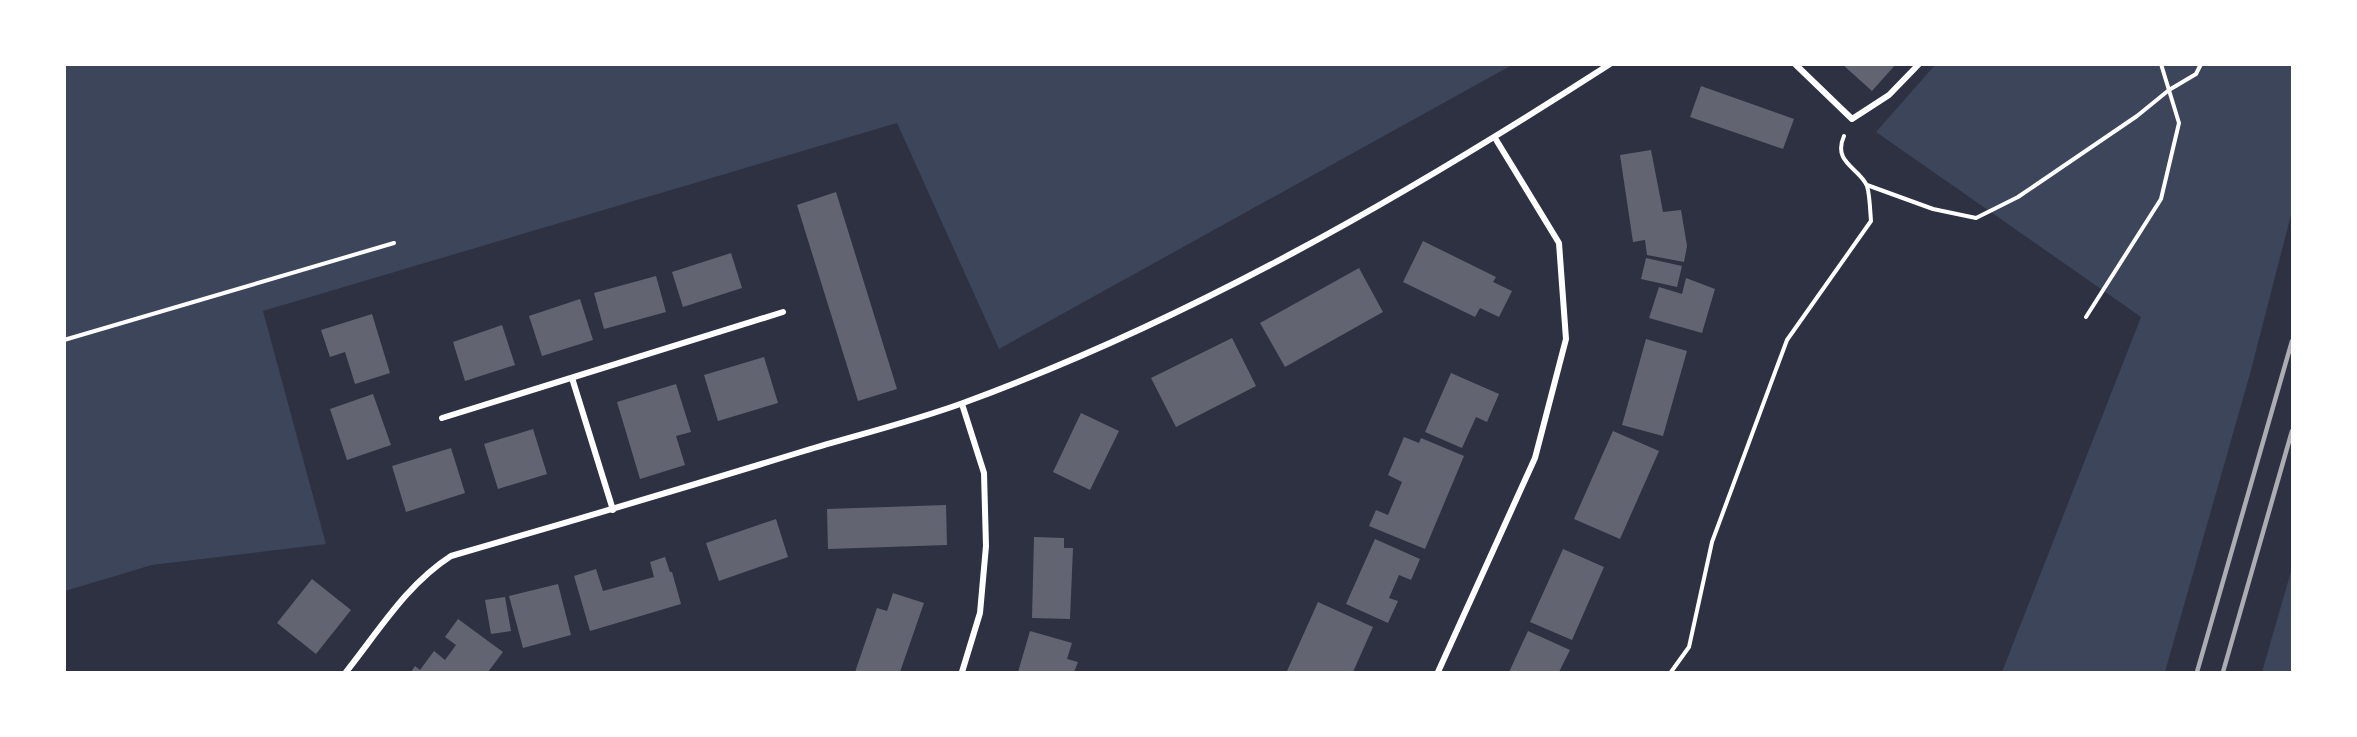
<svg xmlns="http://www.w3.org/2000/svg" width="2357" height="737" font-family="Commissioner,sans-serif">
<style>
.green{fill:#3c4559}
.building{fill:#626471}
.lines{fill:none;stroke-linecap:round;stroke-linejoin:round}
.path{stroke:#fff;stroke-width:4}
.minor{stroke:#fff;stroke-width:6}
.rail{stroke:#abadb3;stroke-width:4.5}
</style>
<rect width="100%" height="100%" fill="#2d3142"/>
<path class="green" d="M65,65H1512L999,349L897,123L263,311L326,544L152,565L65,591Z
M1935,65H2292V211L2250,374L2165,672H2002L2141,317L1876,132Z
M2292,568V672H2262Z"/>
<path class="building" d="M1842,64H1896L1872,91Z
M1701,86L1794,119L1783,149L1690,117Z
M1651,150L1663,212L1681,210L1687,246L1684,262L1647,255L1645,240L1633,242L1620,155Z
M836,192L897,389L858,401L797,205Z
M1423,241L1496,277L1493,282L1512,291L1499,317L1480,308L1475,317L1403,282Z
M731,253L742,288L683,307L672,272Z
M1646,258L1682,266L1677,287L1641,279Z
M1359,268L1383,312L1285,367L1260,323Z
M656,276L666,312L604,329L594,293Z
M1686,278L1715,289L1702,333L1649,318L1659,287L1682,294Z
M580,299L593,340L542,356L529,316Z
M372,314L390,373L355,384L345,352L330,357L321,330Z
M502,325L515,365L465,381L453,342Z
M1232,338L1256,386L1176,427L1151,378Z
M1646,339L1687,351L1663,436L1622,425Z
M764,357L778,403L718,421L704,375Z
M1451,373L1499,394L1487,422L1476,417L1462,448L1425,432Z
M676,384L691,432L676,436L685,465L640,479L617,402Z
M373,394L391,445L347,460L330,409Z
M1081,413L1119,431L1090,490L1053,472Z
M533,429L547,474L498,489L484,444Z
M1613,431L1659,451L1620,539L1574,519Z
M1404,437L1419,443L1421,438L1464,456L1425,549L1369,526L1376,510L1388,515L1402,482L1388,475Z
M451,448L465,493L406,512L392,466Z
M946,505L947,545L828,549L827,509Z
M776,519L788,557L719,581L706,543Z
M1034,537L1064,538V548H1073L1070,619L1032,618Z
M1375,539L1420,559L1411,580L1399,575L1389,598L1398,601L1388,623L1346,604Z
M1563,549L1604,567L1572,640L1530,622Z
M665,557L670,572H672L681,604L590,631L574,576L596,569L603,591L654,577L650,562Z
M312,579L351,610L316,654L277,623Z
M558,584L571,635L523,648L509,596Z
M893,593L924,603L900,672H855L877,608L887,611Z
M505,597L511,631L491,634L485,600Z
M1318,602L1373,627L1353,672L1287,671Z
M458,619L503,652L488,672H411L415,666L420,670L434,651L445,660L456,645L445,637Z
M1030,631L1072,643L1067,659L1078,662L1074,672H1018Z
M1528,631L1570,650L1559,672H1509Z"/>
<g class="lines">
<path class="path" d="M1867,185L1933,209L1976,218L2018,197L2137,116L2169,90L2196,74L2201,64
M2086,317L2161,199L2179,123L2161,64
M64,340L394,243
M1671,672L1689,647L1712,542L1787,340L1871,221C1870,210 1870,196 1867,186C1860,168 1832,163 1844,136"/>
<path class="minor" d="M1795,64L1852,119L1889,95L1919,64
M572,378L613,510
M962,404L984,473L986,546L980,613L962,672
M442,418L783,312
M346,672C378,632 407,584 451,556C569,522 687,487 804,451C857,435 911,422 963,403C1192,319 1405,196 1610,64
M1438,672L1535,458L1566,339L1559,243L1495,138"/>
<path class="rail" d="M2197,672L2292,341
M2223,672L2292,431"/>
</g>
<rect width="2357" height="737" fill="none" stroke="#ffffff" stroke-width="132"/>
</svg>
